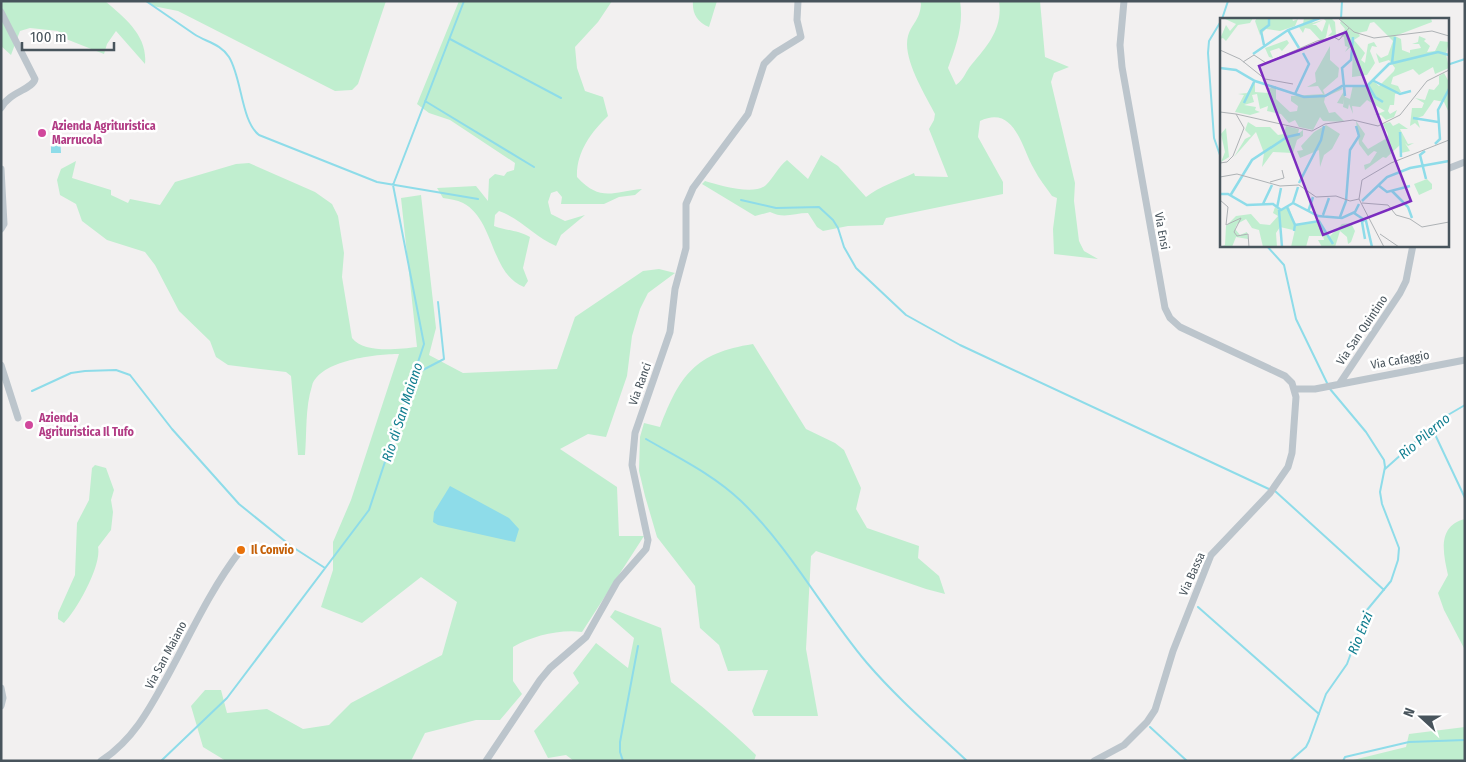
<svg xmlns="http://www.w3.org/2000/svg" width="1466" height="762" font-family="'Fira Sans Condensed',sans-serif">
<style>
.green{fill:#c0eecf}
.water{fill:#8edce9}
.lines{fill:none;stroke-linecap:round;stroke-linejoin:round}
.stream{stroke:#8edce9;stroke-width:2}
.minor{stroke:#bcc5cc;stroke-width:7}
.hotel-dot{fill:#d1479c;stroke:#fff;stroke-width:2}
.food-dot{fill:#e8710a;stroke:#fff;stroke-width:2}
.labels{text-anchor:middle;stroke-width:5;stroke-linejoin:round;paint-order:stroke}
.hotel-label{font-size:12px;font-weight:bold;fill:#b23c85;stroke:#fff;text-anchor:start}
.street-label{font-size:12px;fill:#48545c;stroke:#fff}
.food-label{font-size:12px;font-weight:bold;fill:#c56008;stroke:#fff;text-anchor:start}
.water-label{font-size:14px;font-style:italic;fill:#117e90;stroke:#fff}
.inset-river{fill:none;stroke:#8edce9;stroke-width:2.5}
.inset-road{fill:none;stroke:#aeb2b5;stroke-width:1}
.view{fill:#7b2cbf;fill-opacity:0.15;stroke:#7b2cbf;stroke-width:2.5}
.inset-edge{fill:none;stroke:#48545c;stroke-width:2.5}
</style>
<rect width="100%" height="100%" fill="#f2f0f0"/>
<path class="green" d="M1,1H105C125,18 148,36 145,64L116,31L107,44L104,54L66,39L58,31L30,28L20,31L11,55L1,46Z
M145,1H386L358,84L352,90L335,91L178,11L153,6Z
M459,1H612L598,22L575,47L577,68L585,91L603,97L608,116C591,132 576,153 577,177C600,202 612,192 642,189L635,195L619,197L604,204H561L562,197L557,191L551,193L548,202L551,214L565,221L585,215L561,235L556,246C535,237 521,219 499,211L495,215L494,226C507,231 518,230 530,237L523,268L528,281L524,287C490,274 495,220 463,203C457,200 449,199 443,198L437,188L476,186L488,201L489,179L495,174L504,176L507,172L514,170L515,163L450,120L429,113L417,104Z
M693,1H717L709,27C697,22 692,13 693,1Z
M920,1H960C964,25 956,46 948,68L956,85C965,78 965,72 972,64C988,45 1003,28 999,1H1040L1045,57L1069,67L1054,73L1051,82L1075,183L1074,201L1079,241L1084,251L1098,259L1054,254L1053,229L1057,198L1052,196C1046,187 1039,179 1034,169C1022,149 1015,104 980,121L978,137L1003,182V194L886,218L883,225L848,226L823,231L817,227L808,213C794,213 784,219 770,212L755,216L702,184L705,181C719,185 754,196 766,185C774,177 778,167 787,160L808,179L821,155L838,166L866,197C880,186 897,181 914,173L915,176L948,177L929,129L934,120L935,114C925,94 902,58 908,36C912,23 920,20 921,4Z
M76,161L72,178L111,190V195L128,203L130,199L160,205L175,182L236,164L249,163L315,192L332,204L338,216L344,253L342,277L352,338C364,354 399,349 417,347L401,198L421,195L436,328L429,355L463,373L557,369L575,317L643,271L659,269L675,273L648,293L640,309L632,336L627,376L606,437L588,434L560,449L617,487L619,536H644L582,632C560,629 532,636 513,647V681L522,694L500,720H476L425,733L411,761H226L203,747L191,706L205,690H221L227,713L267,709L303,729L329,725L351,703L442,655L457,602L421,577L362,623L321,607L333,570V542L351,500L399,354C377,354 319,360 312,386C305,408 307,432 305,455H298L291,376L286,372L228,365L216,357L210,341L179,311L155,265L145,252L107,240L82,221L76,204L60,195L57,180L61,169Z
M753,344L806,429L835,443L844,450L861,488L856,509L867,528L919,546L918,558L939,576L945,594L926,589L816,551L811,556L806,649L818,716H754L752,711L768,670L728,671L719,645L700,628L695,586L657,537L645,496L639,471L640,437L644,423L660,427C680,375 695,353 753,344Z
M95,465L106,468L114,490L111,500L113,512L111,530L98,547C102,565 77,610 64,623L58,619V613L75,575L77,523L89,500L92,468Z
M1465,519V650L1444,610L1438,593L1448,575C1443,553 1437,526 1465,519Z
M615,610L661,628L671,682C701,705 729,729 756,755L754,761H574L566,755L548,758L534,731L579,683L573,673L596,643L628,668L634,638L610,617Z
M1465,727V761H1349L1406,747L1409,734Z"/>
<path class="water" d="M51,136H60L61,153H51Z
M450,486L509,518L519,529L515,542L438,525L433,522L434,512Z"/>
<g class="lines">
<path class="stream" d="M146,1C162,12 178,23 194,34C206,42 221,44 229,57C242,78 241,121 259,135L377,182L478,199
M1222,19L1228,1
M1341,19L1342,1
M1221,21L1209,41L1208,53L1214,138L1221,158
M450,39L561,98
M1447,65L1465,59
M425,101L534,167
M741,200L776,208L819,207L833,220L838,228L844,247L856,268L906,315L960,345L1271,490
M1266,245L1284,265L1296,319L1328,385
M415,374L444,359L438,302
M32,391L71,373L85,371L116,370L130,375L172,429L239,504L291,546L325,568
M1432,428L1465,498
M646,439C679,458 714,475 741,501C791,549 823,611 867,663C897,698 933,729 967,761
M1385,469L1441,419L1465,405
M1275,491L1384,590
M1198,607L1319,714
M1150,727L1187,761
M161,761L227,698L369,510L424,344L393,185L464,1
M623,761L620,752V742L638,646
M1290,761L1306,747L1309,741L1326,694L1347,664L1367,610L1391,581L1398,560L1399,548L1382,504L1380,492L1385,467L1384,460L1366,432L1330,389
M1343,761L1345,757L1409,742L1465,740"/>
<path class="minor" d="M1,12L35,79C33,89 9,92 1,108
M1,169L4,224L1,229
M1447,169L1465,162
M1,365L18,418
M1340,383L1400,293L1406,281L1413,245
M1296,389H1315L1465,360
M1,688L3,698L1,706
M101,761C133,740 149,710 167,677C190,635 210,590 240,551
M486,761L540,680L550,668L586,637L617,582L646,549L648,540L632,465L635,433L670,332L675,289L686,248V204L693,188L748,114L764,64L775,53L801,37L797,20L798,1
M1094,761L1124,745L1147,722L1155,710L1173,651L1211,555L1270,493L1288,467L1292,453L1296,397L1292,383L1285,376L1180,327L1170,318L1165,308L1122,67L1120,45L1124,1"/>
</g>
<g class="hotel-dot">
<circle cx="42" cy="133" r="5"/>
<circle cx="29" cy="425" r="5"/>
</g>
<circle class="food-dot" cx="241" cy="550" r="5"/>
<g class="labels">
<g class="hotel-label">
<text x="52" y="130">Azienda Agrituristica<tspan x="52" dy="14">Marrucola</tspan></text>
<text x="39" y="422">Azienda<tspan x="39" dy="14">Agrituristica Il Tufo</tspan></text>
</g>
<g class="street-label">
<text transform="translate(1162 231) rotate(80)" y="4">Via Ensi</text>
<text transform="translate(1362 330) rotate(-56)" y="4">Via San Quintino</text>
<text transform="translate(1400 360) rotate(-10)" y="4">Via Cafaggio</text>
<text transform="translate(640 384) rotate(-70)" y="4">Via Ranci</text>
<text transform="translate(1192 574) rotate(-66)" y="4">Via Bassa</text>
<text transform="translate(166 655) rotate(-62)" y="4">Via San Maiano</text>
</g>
<g class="food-label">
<text x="251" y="554">Il Convio</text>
</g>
<g class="water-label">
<text transform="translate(402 412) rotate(-72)" y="5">Rio di San Maiano</text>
<text transform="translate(1424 436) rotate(-40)" y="5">Rio Pilerno</text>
<text transform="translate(1360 633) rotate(-68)" y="5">Rio Enzi</text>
</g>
</g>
<g transform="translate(1220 18)">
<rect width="229" height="229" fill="#f2f0f0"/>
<path d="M3,0H33L30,5L18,7L6,23L3,20L0,21L6,7L10,13L16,6ZM37,0H72L73,3L78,1L75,8L60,13L46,11L40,17L35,3ZM84,0H97L92,5L103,2L92,7H96L102,14L106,3L103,0H111L115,4L116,17L108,18L112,14L109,5L106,19L101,23L90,11L85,10L83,15L79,9L83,6ZM122,0H211L212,4L175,18L181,21L182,32L190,35V32L201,30L199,26H192L198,24L199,18L206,21L204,23L210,28L207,34L215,33L220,23L229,24L226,36L229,50L215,56L213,49L199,57L193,51L173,59L171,66L178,68L181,74L175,76L174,87H170L168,93L170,96L177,92L174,99L166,102L161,97H155L165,93L147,82L140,89L132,88L133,96L129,86L128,91L123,89L124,81L123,86L117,85L124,73L125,79L130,81L133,67H146L152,62L159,68L174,53L175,50L169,42L159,45L156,35L161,40L168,37L173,23L154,4L150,5L147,13L138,15L140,18L134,22L145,35L141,42L145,45L148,26L154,24L157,29L152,28L150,33L155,45L147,57L132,59L133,27L125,34L128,29L125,28L124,19L121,18L125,11L120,5ZM67,22L69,25L62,33L59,30L50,33L53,40L49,39L45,30ZM110,28V42L119,50L118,59L103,72L105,77L121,69L123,71L105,79L104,84L109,95L115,94L125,104L103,103L100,99L93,112L79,109L75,102L69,105L61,96L47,93L48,88L40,91L37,76L32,77L34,84L24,87L36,89L35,92L40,94L30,97L15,94L24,77L18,76L27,75L35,64V74L48,75L49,70L56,68V81L70,94L77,93L78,88L71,83V78L103,76L98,68L87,69L96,64L95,55ZM224,55L229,64V95L224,84L214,82L203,98L197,100L200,110L195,105L190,108L192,90H202L204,85L195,80L205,82L209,71L214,72L219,66V58ZM136,103L145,116L142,123L148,131L167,120L168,116L163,106L170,104L173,108L179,105L188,111H180L188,126L194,125L188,128L185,125L190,133L181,135V139L180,127L166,140L163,139L145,152L144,147L150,145L157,134L154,133L148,138L139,126ZM28,104L36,109H50L58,117L64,116L66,108L79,111L78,116L83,112V118L77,122L73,135L53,134L42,149L44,135L36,114L14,139L25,121L31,118L25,112ZM106,107L120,116L112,131L104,137L100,149L99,132L80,140L77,133L83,132L81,128L94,114ZM6,110L9,139L1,144L5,134L1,116ZM207,161L212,166V171L199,177L194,166ZM55,189L60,193L69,189L75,207L73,212L60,209L56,215L57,229H43L39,212L32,210L26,201L17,206L15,211L20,217L27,214L28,221L16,219L12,229H0L5,227L6,208L16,198L31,196L40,206L50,207L58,198L53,195ZM98,203L109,219L122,206L131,205L135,213L131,224L128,226L127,219L120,213L115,229H102L98,222H104L103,218H89L86,229H71L76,207Z" fill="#c0eecf"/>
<path class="inset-river" d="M68,12L79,30M44,27L41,13L49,7V0M33,36L68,12L100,0M172,45L175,19M0,50L16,52L35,63L84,79L105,78L122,68H147L169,46L218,34L229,37M152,62L180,76L191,73M148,67L155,79L163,84M75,76L89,46L83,35M125,78L122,50L131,42L133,19M24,85L34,64M193,100L218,104M180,114L181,139M215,126L220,121L218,92L229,71M205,133L200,137L206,161M79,165L101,122L104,108M158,167L167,174L190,168M172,173L188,189L192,200M0,176H8L27,187L53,186L61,192L73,185M10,178L32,142L67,119L80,116M142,183L167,159L190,150L229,143M73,185L98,198L122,200L135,194L139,186M73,185L78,169M43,186L52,167M67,189L75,207L74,213M57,190L61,170M59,192L62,229M88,194L93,179M134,195L146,203L152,229M103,197L109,180M120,199L126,183L130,132L139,118L136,108M145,201L142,204L145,221M75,207L99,203L113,226"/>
<path class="inset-road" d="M118,0L134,14L154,20L212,13L229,18M0,32L20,41L45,61L73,66M23,44L34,37L46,45L97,23L114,19L119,22L129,10M0,94L16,96L24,110L13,138L7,144L0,145M16,96L92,113L105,106L133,102L158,108L180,97L207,63L229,52M0,159L17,156L60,168L79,167L96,179L116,178L130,183L139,181M50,164L64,160L62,152M139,181L142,162L171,145L229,122M139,181L164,229M0,182L8,189L6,207L21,200L14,214L17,218L28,216L29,229M142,185L168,187L176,197L190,201L202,209L229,204M160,216L179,229"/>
<path class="view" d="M126,14L191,183L103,217L39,48Z"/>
<rect width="229" height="229" class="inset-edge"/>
</g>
<rect width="1466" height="762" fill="none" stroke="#48545c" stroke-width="5"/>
<g transform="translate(1421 717) rotate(291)" stroke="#ffffff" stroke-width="4" paint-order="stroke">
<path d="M0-4L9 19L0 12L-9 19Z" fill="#48545c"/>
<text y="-8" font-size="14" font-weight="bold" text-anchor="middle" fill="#48545c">N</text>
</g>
<path d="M22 42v8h92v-8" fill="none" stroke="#48545c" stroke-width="2.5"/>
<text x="30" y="42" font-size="15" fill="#48545c" stroke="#ffffff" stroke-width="4" paint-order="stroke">100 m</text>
</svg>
